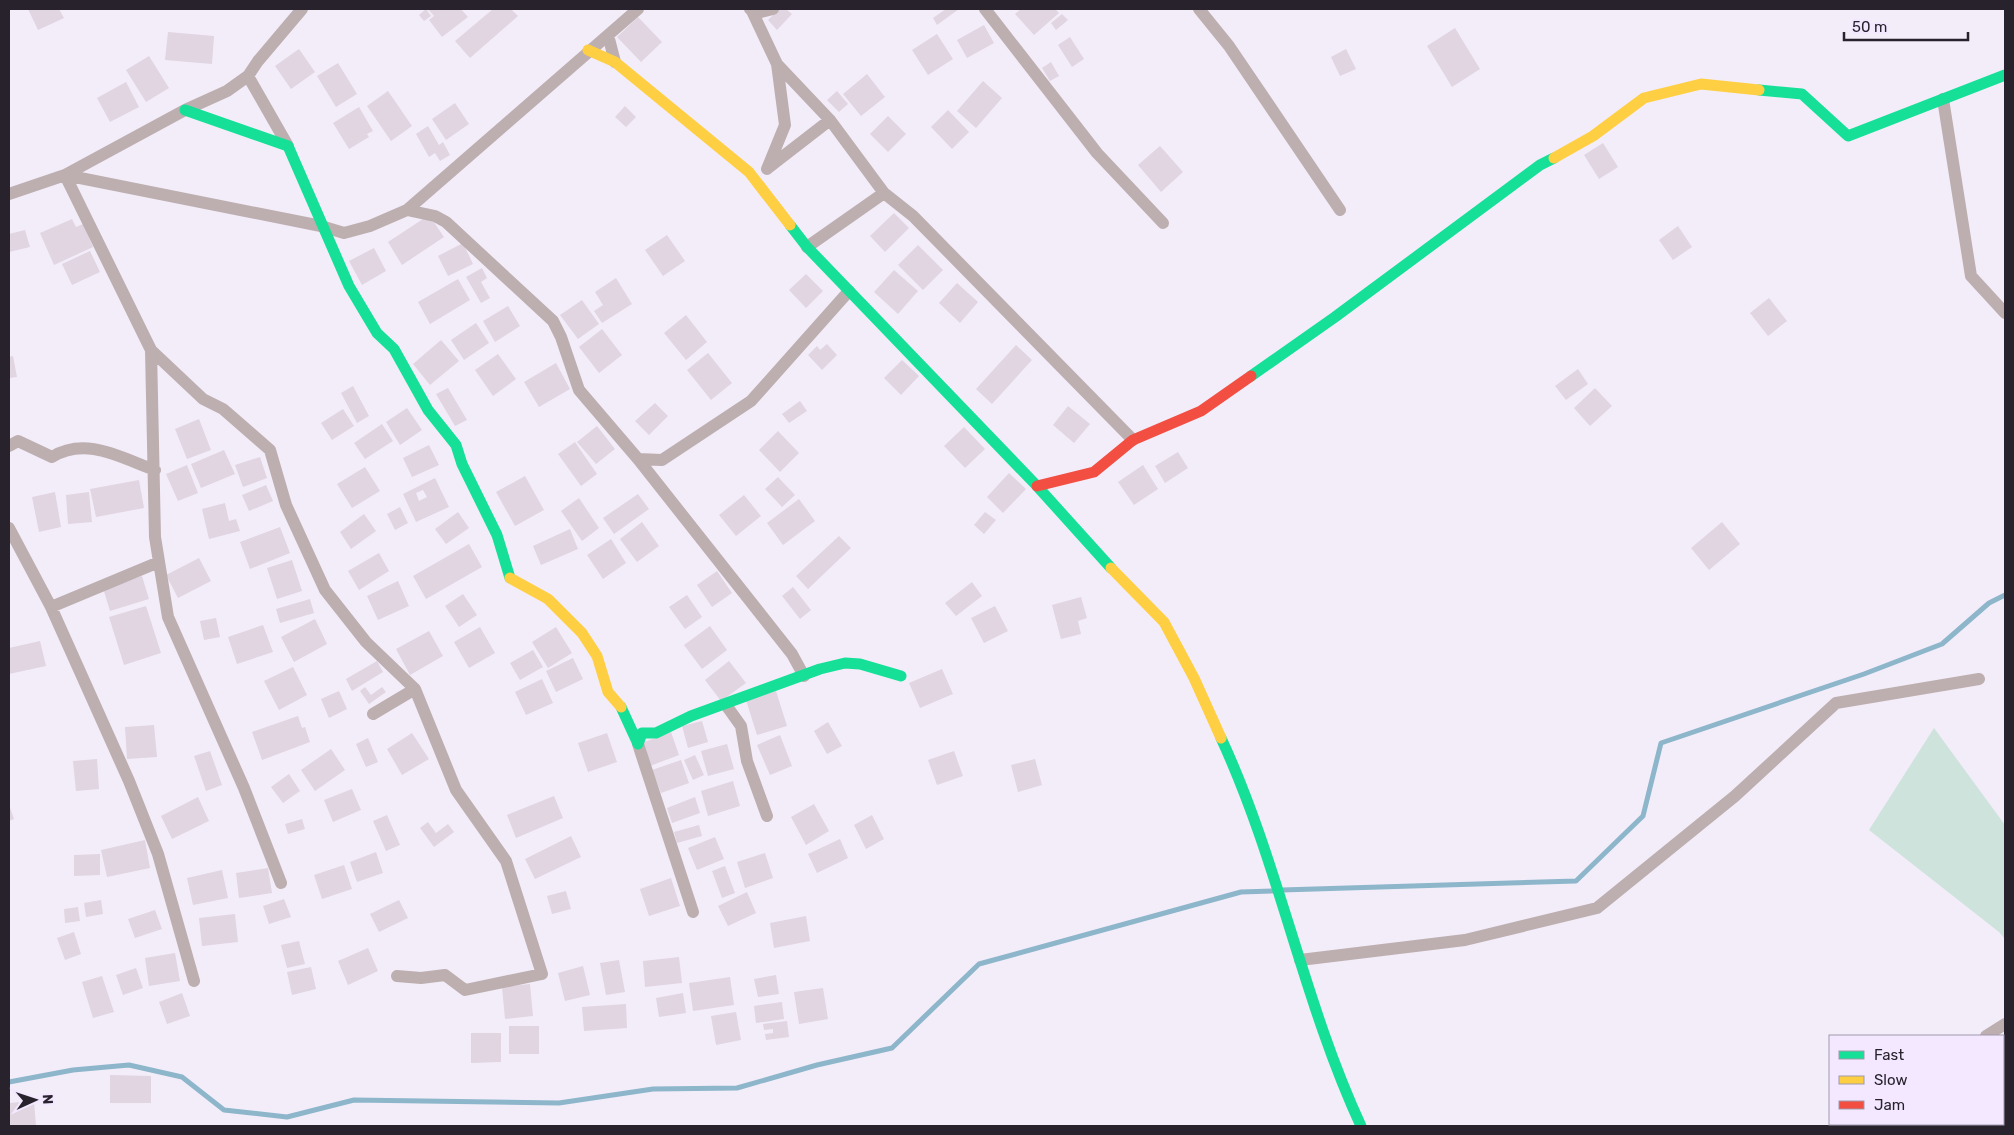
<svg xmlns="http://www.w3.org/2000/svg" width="2014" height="1135" font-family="Rubik,sans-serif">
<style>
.green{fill:#cee3dc}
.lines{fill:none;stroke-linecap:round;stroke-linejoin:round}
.stream{stroke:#8db6ca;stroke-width:5}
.building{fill:#e0d5e1;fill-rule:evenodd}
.street{stroke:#bdafb0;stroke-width:12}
.fast{stroke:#16e098;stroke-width:11}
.slow{stroke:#ffcf43;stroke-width:11}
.jam{stroke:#f24e42;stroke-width:11}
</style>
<rect width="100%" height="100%" fill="#f3edfa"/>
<path class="green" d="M1934,728L2005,825V939L1999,932L1869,830Z"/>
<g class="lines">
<path class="stream" d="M1282,890L1576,881L1643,816L1661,743L1864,674L1942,644L1989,603L2005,595
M9,1082L73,1070L129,1065L182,1077L224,1110L287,1117L354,1100L559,1103L653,1089L737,1088L817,1065L892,1048L979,964L1241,892L1274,891"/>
</g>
<path class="building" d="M28,9H59L64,18L38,30Z
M426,9L431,16L424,21L419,15Z
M428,9H461L468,17L442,37L429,20L434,16Z
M493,9H511L518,16L470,58L455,41Z
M779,9H786L792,14L777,30L768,20Z
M946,9H959L937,25L933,18Z
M1021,9H1055L1059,13L1034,35L1015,14Z
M1062,14L1068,20L1056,30L1051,23Z
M638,17L662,42L641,62L617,37Z
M984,25L994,43L967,58L957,40Z
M1455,28L1480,69L1452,87L1427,46Z
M168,32L214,36L212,64L165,60Z
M937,34L953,59L928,75L912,50Z
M1070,37L1084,59L1072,67L1058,45Z
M299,49L315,72L291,89L275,66Z
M1346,49L1356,69L1340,76L1331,57Z
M149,56L169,88L146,102L126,70Z
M1051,62L1059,76L1050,81L1042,68Z
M338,63L357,94L336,107L317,76Z
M867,74L885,97L861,116L843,94Z
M983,81L1002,98L976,128L957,111Z
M126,82L139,107L110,122L97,98Z
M388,91L412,126L391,141L367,106Z
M837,91L848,104L839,112L827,100Z
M455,103L469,124L446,140L432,119Z
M625,106L636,117L626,127L615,117Z
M359,107L373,131L367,134L369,137L349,149L333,123Z
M948,110L969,132L952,149L931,127Z
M888,116L906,134L888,152L870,134Z
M428,126L439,145L443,142L450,155L440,161L435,153L429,157L416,134Z
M1603,143L1618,167L1599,179L1584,155Z
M1160,146L1183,172L1161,192L1138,165Z
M894,213L909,228L885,252L870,236Z
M429,215L444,237L402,265L388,242Z
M72,219L76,227L83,224L93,247L54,265L40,233Z
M1678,226L1692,247L1673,260L1659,240Z
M25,230L30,247L9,252V234Z
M667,235L685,261L663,276L645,250Z
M463,243L473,264L448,276L438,256Z
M918,245L943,270L923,290L898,265Z
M374,248L386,271L362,285L349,261Z
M90,251L100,272L72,285L62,264Z
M482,268L487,278L481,282L490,298L481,303L466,277Z
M894,270L918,291L898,314L874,292Z
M806,274L823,291L806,308L789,290Z
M616,278L632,304L602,323L594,311L603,305L595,292Z
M458,279L470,300L430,324L418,302Z
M957,283L978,302L960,323L939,303Z
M1769,298L1787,321L1768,336L1750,313Z
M582,300L599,324L578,339L560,315Z
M508,306L520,326L495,342L483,321Z
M686,315L707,342L686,360L664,333Z
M476,323L489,343L464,360L451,340Z
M602,329L622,355L599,373L579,347Z
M441,340L459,361L430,385L413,364Z
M827,344L837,355L822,370L808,355L817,346L820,350Z
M1016,345L1032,360L992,404L976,389Z
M708,353L732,383L711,400L687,370Z
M498,354L516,379L493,396L475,370Z
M13,356L17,377L9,378V357Z
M902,360L919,376L901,395L884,378Z
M556,363L570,389L539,407L524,382Z
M1578,369L1588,384L1566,400L1555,386Z
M353,386L369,416L357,423L341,393Z
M448,388L467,420L455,426L436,394Z
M1595,388L1612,406L1590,426L1574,408Z
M800,401L807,411L789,423L782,414Z
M655,403L668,416L649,435L635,421Z
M1068,406L1090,424L1074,443L1053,425Z
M407,408L422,430L400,445L386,422Z
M343,409L354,426L332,440L321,423Z
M199,419L211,450L187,459L175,429Z
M382,424L393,441L365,459L354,443Z
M597,426L615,449L596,464L577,442Z
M964,427L985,449L965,468L944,446Z
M778,431L799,453L780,472L759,450Z
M575,442L597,474L581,486L558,454Z
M429,445L439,465L412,477L403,458Z
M224,450L235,474L201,488L191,464Z
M1178,452L1188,468L1165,483L1155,466Z
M260,457L267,478L243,487L235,465Z
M187,465L198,493L178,501L166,474Z
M1143,465L1158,489L1134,505L1118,482Z
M365,467L380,491L352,508L337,484Z
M1009,473L1026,489L1003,513L987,497Z
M525,476L544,510L515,526L496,492Z
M778,477L795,495L782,507L765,489Z
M435,478L449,507L416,522L403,494ZM423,490L427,497L419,501L416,493Z
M139,480L144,508L96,517L90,489Z
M266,485L273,501L249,511L242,495Z
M55,492L61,527L39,532L32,497Z
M89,492L92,522L68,524L66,495Z
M638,494L649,509L614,534L603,518Z
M744,495L761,516L736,536L719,515Z
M579,498L599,528L582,541L561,511Z
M799,499L815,521L783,545L767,523Z
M225,503L229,521L236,519L240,531L209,539L202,509Z
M400,507L408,523L395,530L387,514Z
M458,512L469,528L446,544L435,529Z
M985,512L996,520L984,534L974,525Z
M364,514L376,531L351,549L340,532Z
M642,522L659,546L637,562L620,539Z
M1722,522L1740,544L1709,570L1691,548Z
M280,527L290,553L250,569L240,542Z
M570,529L578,549L541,565L533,546Z
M839,536L851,548L808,589L796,576Z
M611,539L626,563L603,579L587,555Z
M469,544L482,567L426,599L413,576Z
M379,553L389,571L359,590L348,571Z
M199,558L211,581L178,598L166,575Z
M292,560L302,591L277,599L267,568Z
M717,571L732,593L712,607L697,585Z
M142,576L149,599L110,611L103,588Z
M398,581L409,606L378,620L367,596Z
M972,582L982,596L956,616L945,603Z
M793,587L811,610L800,619L782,596Z
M463,594L477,615L459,627L445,606Z
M687,595L702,617L685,629L669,607Z
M1081,597L1087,618L1078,621L1081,634L1061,639L1052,605Z
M310,599L314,613L280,623L276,609Z
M146,606L161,653L124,665L109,617Z
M995,606L1008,631L984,643L971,618Z
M216,618L220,637L204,640L200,621Z
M315,619L327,644L294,662L281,637Z
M263,625L273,652L237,664L228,637Z
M710,626L727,650L702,669L684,645Z
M480,627L495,653L469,668L454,642Z
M556,627L572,653L548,668L532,642Z
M429,631L443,656L410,675L396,649Z
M40,641L46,666L9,674V648Z
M533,650L543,667L520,680L510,663Z
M573,658L583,679L556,692L546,671Z
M377,661L383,672L352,691L346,679Z
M729,661L746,683L721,701L705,680Z
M293,667L307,695L279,710L264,681Z
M942,669L953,694L920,708L909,683Z
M542,679L553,703L526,715L515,692Z
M365,687L371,695L382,687L386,692L369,704L360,691Z
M339,691L347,709L329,718L321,699Z
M776,691L787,726L757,735L746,700Z
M298,716L302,728L305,727L310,742L262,760L252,732Z
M702,721L708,742L688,748L682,726Z
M828,722L842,746L827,754L814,731Z
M154,725L157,757L127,759L125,727Z
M671,732L679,755L650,766L642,743Z
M412,733L429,759L402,775L387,749Z
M607,733L617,762L588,772L578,743Z
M780,735L792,766L770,775L757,745Z
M368,738L378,762L366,767L356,744Z
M727,744L734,769L708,776L701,751Z
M331,749L345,770L315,791L301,770Z
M210,751L222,785L206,791L194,756Z
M954,751L963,776L937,785L928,760Z
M695,755L704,775L693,780L684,760Z
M97,759L99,789L76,791L73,761Z
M1035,759L1042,785L1018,792L1011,765Z
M681,760L689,783L661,793L652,770Z
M289,774L300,791L283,803L271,787Z
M733,781L740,806L708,816L701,791Z
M352,789L361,810L333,822L324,800Z
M554,796L563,818L516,838L507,815Z
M198,797L209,821L172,839L161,816Z
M695,797L700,813L672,823L667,808Z
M814,804L829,831L806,845L791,817Z
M9,805L14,819L9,821Z
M387,815L400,845L386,851L373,821Z
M872,815L884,839L866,849L854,825Z
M302,819L305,829L288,834L285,824Z
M428,822L436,833L448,824L454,832L434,847L420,828Z
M699,825L702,836L677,843L674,832Z
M571,836L581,857L535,879L525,859Z
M715,837L724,859L697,870L688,848Z
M840,839L848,858L817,873L808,854Z
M145,840L150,868L107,877L101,850Z
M376,852L383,873L357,882L350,862Z
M765,853L773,878L745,888L737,862Z
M100,854V875L74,876V855Z
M344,865L352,889L322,899L314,875Z
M725,866L735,893L722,898L712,871Z
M268,868L272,893L239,898L236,873Z
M222,870L228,898L193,905L187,878Z
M671,878L680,906L649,916L640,889Z
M566,891L571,909L552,914L547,896Z
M747,892L756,913L728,926L718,906Z
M284,899L291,917L269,924L263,906Z
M101,900L103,914L86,917L84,903Z
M399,900L408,918L379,932L370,914Z
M78,907L80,921L65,923L64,909Z
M155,910L162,929L135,938L128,919Z
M235,914L238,942L202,946L199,918Z
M806,916L810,941L774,948L770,923Z
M74,932L81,954L65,960L57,938Z
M299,941L305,964L287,968L281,945Z
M368,948L378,971L348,985L338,961Z
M175,953L180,981L149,986L145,958Z
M679,957L682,983L645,987L643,961Z
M619,960L625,992L606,995L600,963Z
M583,966L590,995L565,1001L558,973Z
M311,967L316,989L292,995L287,972Z
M136,968L143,988L123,995L116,975Z
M776,975L779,994L758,997L754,979Z
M102,976L114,1012L93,1018L82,982Z
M730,977L734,1005L693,1011L689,983Z
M530,984L533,1016L505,1019L502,987Z
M823,988L828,1019L799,1024L794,992Z
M182,993L190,1016L167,1024L159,1002Z
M683,993L686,1013L659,1017L656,998Z
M782,1002L784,1019L756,1023L754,1006Z
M626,1004L627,1028L584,1031L582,1007Z
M736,1012L741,1040L716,1045L711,1016Z
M787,1021L789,1037L766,1040L765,1034L773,1033V1029L764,1030L763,1024Z
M509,1026H539V1054H509Z
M471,1033H501V1062L471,1063Z
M110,1075L151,1076V1103H110Z
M34,1101L36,1126H9V1103Z"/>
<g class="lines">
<path class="street" d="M750,9L761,12L773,9
M985,9L1097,153L1163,223
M1199,9L1229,46L1340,210
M752,11L777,64L830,120L884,193L913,216L1133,440
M608,35L615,62
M248,76L288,146
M1943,99L1971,276L2005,313
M768,168L830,120
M767,169L785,125L777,64
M65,175L151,350L155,537L168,617L244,788L281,883
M65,175L321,226L344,233L370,226L407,210L638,9
M9,194L65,175L185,110L227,91L248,76L258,61L302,9
M407,210L435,216L446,222L553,321L561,337L579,390L638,459L662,460L751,401L849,291
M807,247L884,193
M151,350L203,399L223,409L270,450L286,505L325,590L366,642L415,689L456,790L506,861L542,974L465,990L445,975L421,978L397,976
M9,446L18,441L52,457C86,436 121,458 155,470
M638,459L792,654L804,676
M9,528L51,607
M159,562L51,607L129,781L158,854L194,981
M726,705L741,726L747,761L767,816
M373,714L415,689
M638,744L693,912
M1300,960L1465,940L1597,908L1735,796L1836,703L1979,679
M1986,1036L2005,1024
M1837,1126L1841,1124"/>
<path class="fast" d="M1759,90L1802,94L1848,136L2005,75
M185,110L288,146L349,286L377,333L394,349L428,410L456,445L462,464L497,535L510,578
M790,225L807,247L1037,486L1111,568
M1251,376L1335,317L1540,165L1554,158
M621,707L638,744L642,733H656L691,716L820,669L845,663L860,664L901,676
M1221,738C1279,863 1303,1001 1361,1126"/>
<path class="slow" d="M588,50L615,62L749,172L790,225
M1554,158L1593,136L1644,98L1701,84L1759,90
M1111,568L1164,622L1194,678L1221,738
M510,578L548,599L582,633L597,656L608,692L621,707"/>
<path class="jam" d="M1037,486L1094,472L1133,440L1201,411L1251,376"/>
</g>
<rect width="2014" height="1135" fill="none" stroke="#27222c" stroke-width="20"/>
<rect x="1829" y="1035" width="175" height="90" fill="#f3e8ff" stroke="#a199ab"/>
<rect x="1839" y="1051" width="25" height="8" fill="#16e098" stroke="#a199ab"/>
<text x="1874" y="1060" font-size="15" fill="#27222c">Fast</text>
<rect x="1839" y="1076" width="25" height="8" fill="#ffcf43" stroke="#a199ab"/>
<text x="1874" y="1085" font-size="15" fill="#27222c">Slow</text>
<rect x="1839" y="1101" width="25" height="8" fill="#f24e42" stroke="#a199ab"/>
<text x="1874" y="1110" font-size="15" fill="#27222c">Jam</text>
<g transform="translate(35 1100) rotate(87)" stroke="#f3e8ff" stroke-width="4" paint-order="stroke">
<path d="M0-4L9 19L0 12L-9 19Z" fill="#27222c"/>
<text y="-8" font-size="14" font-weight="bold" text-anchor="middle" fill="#27222c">N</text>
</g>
<path d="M1844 32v8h124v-8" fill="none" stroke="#27222c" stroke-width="2.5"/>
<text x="1852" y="32" font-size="15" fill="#27222c" stroke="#f3e8ff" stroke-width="4" paint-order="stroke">50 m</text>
</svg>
